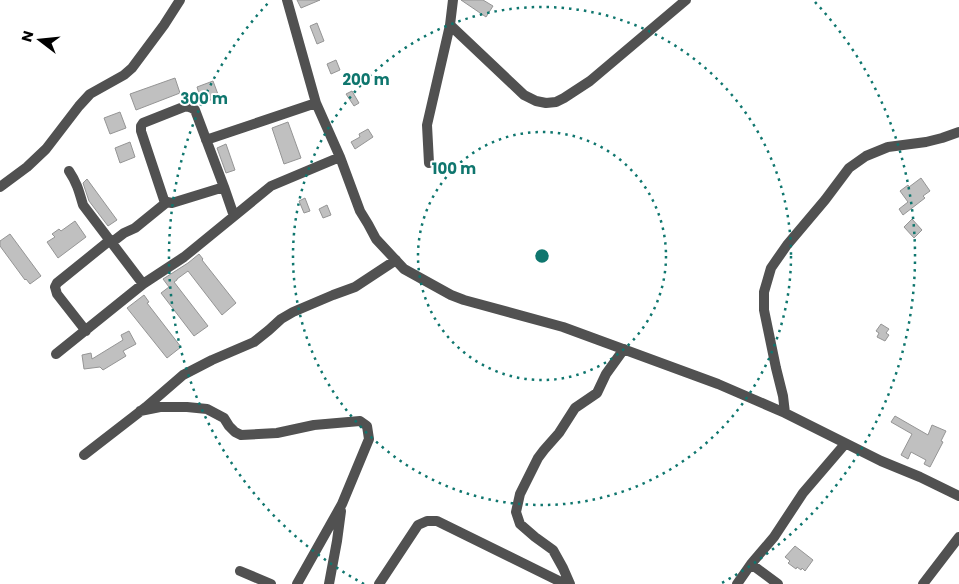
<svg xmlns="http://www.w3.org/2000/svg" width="959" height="584" font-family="Poppins,sans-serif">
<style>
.building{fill:#c0c0c0;stroke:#959595}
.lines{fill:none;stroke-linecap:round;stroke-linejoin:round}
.minor{stroke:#515151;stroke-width:10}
.ring{fill:none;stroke:#0f766e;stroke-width:2.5;stroke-dasharray:2.5 5}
.centre{fill:#0f766e;stroke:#fff;stroke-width:2.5}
.ring-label{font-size:15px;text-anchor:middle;font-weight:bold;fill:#0f766e;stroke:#fff;stroke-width:4;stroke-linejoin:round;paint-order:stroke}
</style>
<rect width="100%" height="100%" fill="#fff"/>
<path class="building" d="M297,0H320L301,8Z
M461,0H483L493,6L486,17Z
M317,23L324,41L317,44L310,26Z
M336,60L340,70L331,74L327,64Z
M175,78L180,93L136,110L130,94Z
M213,81L219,97L202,103L197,87Z
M352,91L359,103L354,106L346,94Z
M120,112L126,128L110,134L104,118Z
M288,122L301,158L284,164L272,128Z
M368,129L373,137L355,149L351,142L360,137L359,134Z
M130,142L135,157L120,163L115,148Z
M226,144L235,170L226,173L217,148Z
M921,178L930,191L923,196L925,198L903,215L899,209L908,202L900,191L908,185L909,187Z
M87,179L117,220L108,226L89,201L83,183Z
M305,198L310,211L304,213L299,201Z
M327,205L331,215L323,218L319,209Z
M912,219L922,230L914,238L904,227Z
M75,221L86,237L58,258L47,242L55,237L52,234L59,229L61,231Z
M10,234L41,276L30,284L26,279L25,280L0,246V241Z
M199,254L203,259L202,260L236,303L222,315L188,271L177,279V280L174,282L208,326L194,336L161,293L169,287L163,279L188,263Z
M144,295L149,302L147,303L181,347L167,358L127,308Z
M881,324L889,329L886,333L889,335L885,341L877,337L879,333L876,331Z
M129,331L136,344L123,351L126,356L103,370L100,367L84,369L82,355L91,353L92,359L123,340L121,335Z
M895,416L928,435L932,425L946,431L941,441L943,442L930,467L924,464L926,460L911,452L908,459L901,455L912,434L891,422Z
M795,546L813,560L805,571L802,568L801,570L797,567L796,569L788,563L790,561L785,557Z"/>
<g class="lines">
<path class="minor" d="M287,0L316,103L340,157L360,211L368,224L376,239L404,269L451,295L464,300L563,327L718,384L785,413L881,461L920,477L959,496
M450,25L524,95L536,101L546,103L556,102L564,98L590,81L686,0
M206,140L316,103
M429,163L427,125L450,25L453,0
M69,171C77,183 79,191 83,205L143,284
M0,187L27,167L46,149L79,106L90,94L124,75L132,68L164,25L180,0
M224,187L172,203L167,202L164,200L141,131V126L143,123L186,106L192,108L195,110L224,187L234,216
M111,243L124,233L135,228L167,202
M86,331L57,294L55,287L57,283L109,241
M56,354L143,284L184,257L271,186L340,157
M140,411L160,407H187L207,409L224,418L229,426L235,432L241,435L277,433L314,425L360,421L367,426L369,439L342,504L297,584
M785,413L783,396L776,368L764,310V292L771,268L787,245L825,200L849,168L866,156L888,147L926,142L942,138L959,132
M84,455L146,407L183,375L212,360L254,342L269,330L281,319L293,312L333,295L355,287L396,260
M751,564L778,584
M240,571L271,584
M329,584L337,541L341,511
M379,584L418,525L427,521H437L565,584
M570,584L563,568L553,550L535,537L520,524L516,512L520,494L538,458L544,450L559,433L575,408L597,393L606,374L624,349
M737,584L751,564L774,537L803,493L845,444
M923,584L959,537"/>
</g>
<g class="ring">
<circle cx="542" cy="256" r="124"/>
<circle cx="542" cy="256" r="249"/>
<path d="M364 584A373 373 0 0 1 269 2M815 2A373 373 0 0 1 720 584"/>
</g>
<circle cx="542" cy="256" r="8" class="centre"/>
<g class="ring-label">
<text x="366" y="85">200 m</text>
<text x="204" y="104">300 m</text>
<text x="454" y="174">100 m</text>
</g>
<g transform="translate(40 40) rotate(286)" stroke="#ffffff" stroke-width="4" paint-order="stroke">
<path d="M0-4L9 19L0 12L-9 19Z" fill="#000000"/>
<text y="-8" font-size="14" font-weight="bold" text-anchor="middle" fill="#000000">N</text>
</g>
</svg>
